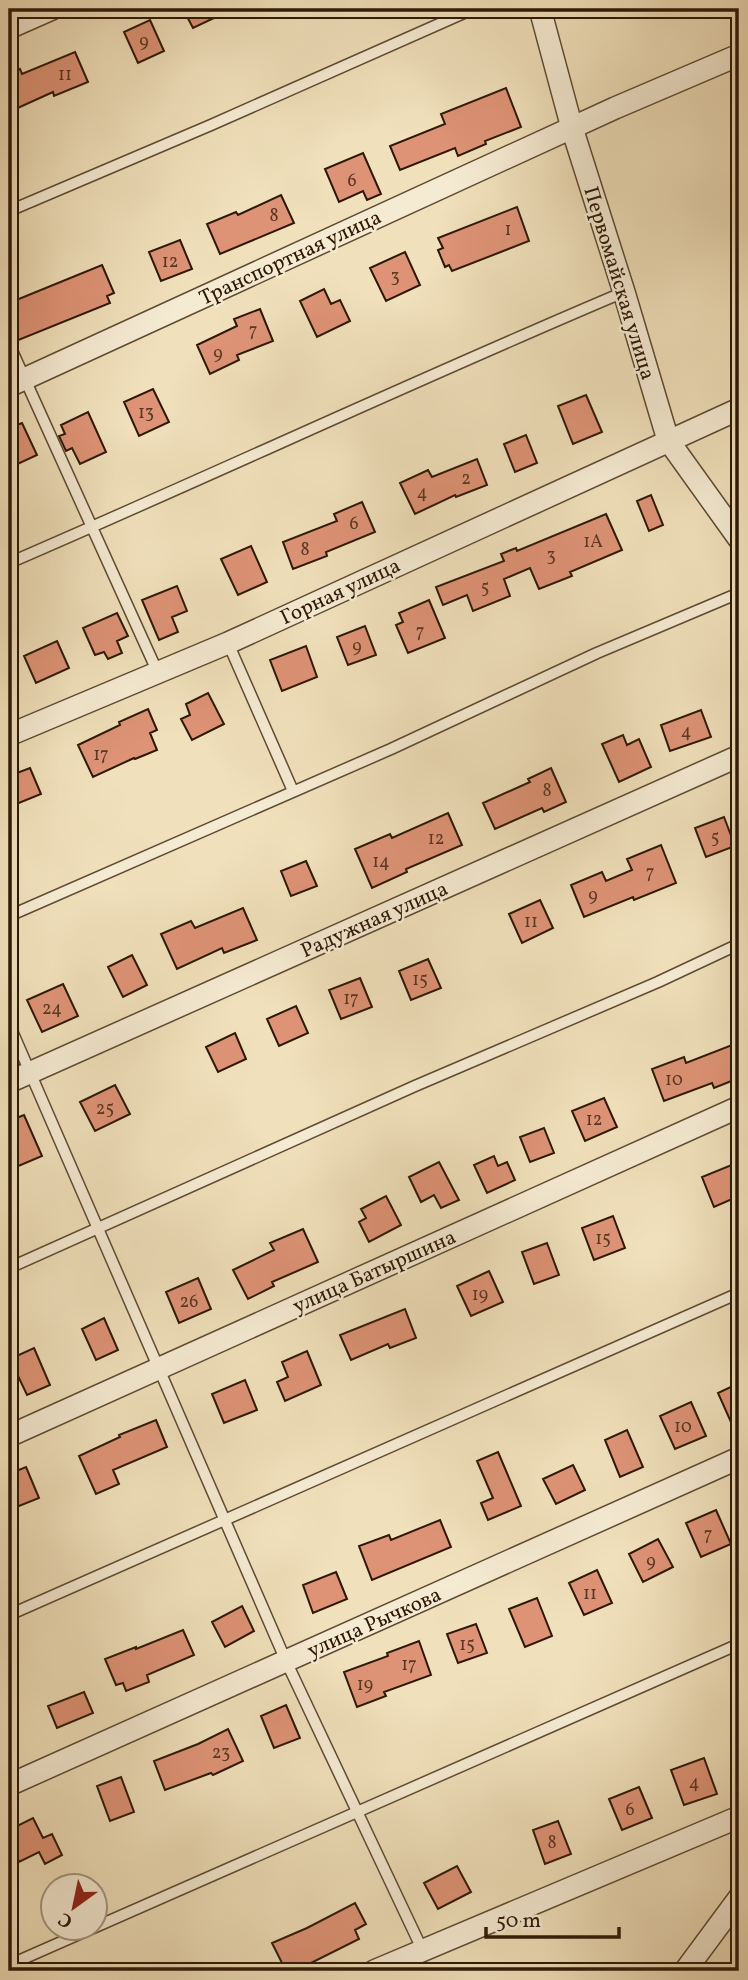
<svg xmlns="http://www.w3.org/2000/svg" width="748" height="1980" font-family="Vollkorn,serif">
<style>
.building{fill:#de9376;stroke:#2e1805;stroke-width:2}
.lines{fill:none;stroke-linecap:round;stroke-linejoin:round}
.lane-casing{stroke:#5e4a32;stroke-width:13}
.street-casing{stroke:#5e4a32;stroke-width:24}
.lane{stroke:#f5ebd3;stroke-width:10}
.street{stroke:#f5ebd3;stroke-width:21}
.labels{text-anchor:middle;stroke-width:5;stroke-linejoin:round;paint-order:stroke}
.number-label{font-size:18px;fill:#5a3721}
.street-label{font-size:21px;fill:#2e1805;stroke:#f5ebd3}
</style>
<rect width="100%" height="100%" fill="#f0e0bb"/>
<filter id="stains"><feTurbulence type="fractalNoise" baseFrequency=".00286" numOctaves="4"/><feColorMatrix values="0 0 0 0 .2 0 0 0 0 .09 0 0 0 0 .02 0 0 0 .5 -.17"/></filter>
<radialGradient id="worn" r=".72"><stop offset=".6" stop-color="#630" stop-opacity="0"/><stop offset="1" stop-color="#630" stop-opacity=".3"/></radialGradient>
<path class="building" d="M183,9H233L193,28Z
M150,20L164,51L138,63L124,32Z
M75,52L88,82L54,96L53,92L9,112V75L20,69L22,74Z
M506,88L521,127L485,141L486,144L458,156L455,148L400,170L390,146L445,124L441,114Z
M363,153L381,194L367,200L363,191L339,202L325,169Z
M281,195L294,223L220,254L207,224L236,212L238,215Z
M517,207L529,241L452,271L449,265L445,267L438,250L443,248L438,238Z
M180,240L192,269L161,281L149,252Z
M405,252L420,285L386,301L370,268Z
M102,265L114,293L107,296L110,303L16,341L9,326V303Z
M324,289L331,304L340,300L350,321L317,337L300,301Z
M260,309L273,341L237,355L239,360L210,374L197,345L237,326L234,319Z
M153,389L169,422L139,436L124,402Z
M586,395L602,432L573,444L558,406Z
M88,412L106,452L80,464L72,448L66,451L59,436L65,434L61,425Z
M22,423L37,455L9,468V428Z
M526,435L537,463L515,472L504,444Z
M477,459L487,485L456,497L455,495L415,514L400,483L428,470L432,477Z
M651,495L663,525L649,531L637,501Z
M362,502L375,532L326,552L327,556L293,569L283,542L337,521L334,514Z
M606,514L622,550L570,572L572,576L539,589L530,568L504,579L510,596L473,611L467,595L443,605L436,587L504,561L501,554L516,548L517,551Z
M251,546L267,582L238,595L221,559Z
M177,586L187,611L172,617L178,632L159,640L142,600Z
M429,600L445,638L408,653L396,625L403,622L399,613Z
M117,613L128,636L117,641L122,653L108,659L104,652L95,655L83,628Z
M365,626L376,655L348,665L337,637Z
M57,641L69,668L36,683L24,656Z
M306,646L317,677L282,691L270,660Z
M208,693L224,724L192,740L181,719L190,715L186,704Z
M148,709L157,730L150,733L157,750L135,759L134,758L93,777L78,745L120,725L119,722Z
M701,710L711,737L670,751L661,725Z
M623,735L627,745L639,739L651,767L619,782L602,744Z
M30,768L41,794L9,807V776Z
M551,768L566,802L544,812L542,808L495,829L483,803L530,782L528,779Z
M448,813L462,845L406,869L407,872L372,888L355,849L390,834L392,838Z
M724,817L735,846L706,857L695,828Z
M661,845L676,883L634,900L633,897L584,917L571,885L602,872L606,881L632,870L627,859Z
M306,861L317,886L291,896L281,871Z
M540,900L553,928L522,943L509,914Z
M243,908L257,940L224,953L222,948L177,969L161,934L191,921L195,928Z
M132,955L147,985L123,997L108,967Z
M428,959L441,988L411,1000L399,971Z
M360,978L372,1007L341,1019L329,990Z
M63,984L78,1016L42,1032L27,1000Z
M296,1006L308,1033L279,1046L267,1019Z
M235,1033L246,1059L218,1072L206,1047Z
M732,1045L739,1064V1078L714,1088L712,1083L664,1101L652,1069L684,1057L686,1063Z
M115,1085L130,1114L95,1131L80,1102Z
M604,1098L617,1127L585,1141L572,1111Z
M24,1115L42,1156L9,1170V1121Z
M544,1128L554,1153L530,1162L520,1137Z
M494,1156L498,1166L507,1162L515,1180L487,1193L474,1165Z
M439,1162L459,1200L441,1208L434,1195L421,1202L409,1177Z
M734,1164L739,1177V1196L714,1207L702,1177Z
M386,1196L401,1225L369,1242L359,1222L366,1218L361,1209Z
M613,1216L625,1248L594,1260L582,1228Z
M303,1229L318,1262L272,1282L274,1286L248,1299L233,1270L274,1250L270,1243Z
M547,1243L559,1275L534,1284L522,1252Z
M489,1271L503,1302L471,1316L457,1286Z
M198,1278L211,1309L179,1323L166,1292Z
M405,1309L416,1338L390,1348L388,1344L351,1360L340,1335Z
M104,1318L118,1350L96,1360L82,1329Z
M34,1348L50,1385L27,1395L10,1359Z
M307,1351L321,1385L285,1401L277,1382L288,1377L282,1362Z
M245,1380L257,1410L224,1423L212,1394Z
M739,1383V1440L718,1393Z
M691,1402L706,1436L675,1449L660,1416Z
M156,1420L167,1447L113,1470L119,1484L96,1494L79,1456L120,1437L119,1435Z
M627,1430L643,1467L620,1477L605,1440Z
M498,1452L521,1506L488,1520L481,1503L493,1498L477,1461Z
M573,1465L585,1490L556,1504L543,1479Z
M26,1467L39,1498L9,1510V1474Z
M716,1510L731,1544L701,1557L686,1523Z
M440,1520L451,1547L372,1580L359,1546L389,1535L391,1540Z
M658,1539L673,1567L643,1582L629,1554Z
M597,1570L612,1603L584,1615L569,1583Z
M336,1572L347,1599L313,1613L303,1585Z
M537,1598L552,1636L525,1647L509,1609Z
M242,1606L254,1631L225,1647L212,1622Z
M476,1624L487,1653L458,1663L447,1634Z
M183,1630L194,1655L147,1675L149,1682L126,1691L123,1683L116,1685L105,1659L136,1647V1649Z
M419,1641L431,1675L384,1692L386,1696L357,1707L344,1672L388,1656L387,1653Z
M84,1692L93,1713L57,1728L48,1706Z
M286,1705L300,1738L274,1748L261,1716Z
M228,1729L243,1761L213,1775L211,1773L165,1790L154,1761L198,1744Z
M704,1758L717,1794L684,1805L671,1770Z
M121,1777L134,1812L110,1821L97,1786Z
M639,1787L652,1818L622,1830L609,1799Z
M33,1818L43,1838L52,1834L62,1855L45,1864L39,1852L19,1862L9,1840V1830Z
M558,1821L571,1854L545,1864L533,1830Z
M457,1866L471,1892L438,1909L424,1883Z
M355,1903L366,1924L355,1930L359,1939L295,1971H286L272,1943L307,1928Z"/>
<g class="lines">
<g class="lane-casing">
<path id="lane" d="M9,211L211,125L473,9
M9,344L158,673
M9,563C215,474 418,379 624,292
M228,643L293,791
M9,916L391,749L597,653L739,593
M9,1024L286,1661L422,1949
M9,1268L415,1086L658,982L739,944
M9,1615L739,1293
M9,1965L739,1644"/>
</g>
<g class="street-casing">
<path id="street" d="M540,9L572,128L624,292L668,440L739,539
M9,28L52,9
M9,386L615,108L739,55
M9,735L228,643L739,409
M9,1082L739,756
M9,1436L739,1107
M9,1785L739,1458
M374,1971L739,1817
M685,1971L739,1898"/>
</g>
<use href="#lane" class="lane"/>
<use href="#street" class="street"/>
</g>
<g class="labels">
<g class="number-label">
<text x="144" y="47">9</text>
<text x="65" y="80">11</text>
<text x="352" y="186">6</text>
<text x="274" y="221">8</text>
<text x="508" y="235">1</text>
<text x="170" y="267">12</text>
<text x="395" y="282">3</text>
<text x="253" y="336">7</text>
<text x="218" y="359">9</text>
<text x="146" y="418">13</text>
<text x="466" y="484">2</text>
<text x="422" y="498">4</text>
<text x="354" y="529">6</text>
<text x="593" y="547">1А</text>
<text x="305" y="555">8</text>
<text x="551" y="561">3</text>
<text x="485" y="593">5</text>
<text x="420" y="637">7</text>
<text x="357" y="652">9</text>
<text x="686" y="737">4</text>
<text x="101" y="760">17</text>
<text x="547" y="796">8</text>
<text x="715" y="843">5</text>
<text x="436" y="844">12</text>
<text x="381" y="867">14</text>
<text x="650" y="878">7</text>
<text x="593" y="901">9</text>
<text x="531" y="927">11</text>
<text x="420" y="985">15</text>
<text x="351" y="1004">17</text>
<text x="52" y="1014">24</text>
<text x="674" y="1085">10</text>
<text x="105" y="1114">25</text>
<text x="594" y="1125">12</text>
<text x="603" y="1244">15</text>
<text x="480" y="1300">19</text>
<text x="189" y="1307">26</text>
<text x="683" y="1432">10</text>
<text x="708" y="1540">7</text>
<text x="651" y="1567">9</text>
<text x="590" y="1599">11</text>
<text x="467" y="1650">15</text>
<text x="409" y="1670">17</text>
<text x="365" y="1690">19</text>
<text x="221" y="1758">23</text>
<text x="694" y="1788">4</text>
<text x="630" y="1815">6</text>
<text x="552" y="1848">8</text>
</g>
<g class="street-label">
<text transform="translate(290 257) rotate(-25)" y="7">Транспортная улица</text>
<text transform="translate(620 283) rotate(73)" y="7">Первомайская улица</text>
<text transform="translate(340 591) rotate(-25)" y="7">Горная улица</text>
<text transform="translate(374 919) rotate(-24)" y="7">Радужная улица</text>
<text transform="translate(374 1271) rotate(-24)" y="7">улица Батыршина</text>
<text transform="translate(374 1622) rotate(-24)" y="7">улица Рычкова</text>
</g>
</g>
<rect width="748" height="1980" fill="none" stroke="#f0e0bb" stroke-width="35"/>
<rect x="10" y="10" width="727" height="1959" fill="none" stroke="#2e1805" stroke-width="3.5"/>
<rect x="18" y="18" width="713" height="1945" fill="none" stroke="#2e1805" stroke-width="2"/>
<g transform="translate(74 1907) rotate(213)"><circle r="33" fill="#f5ebd3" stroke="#a59781" stroke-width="2"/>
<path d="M0-5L12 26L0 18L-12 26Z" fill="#8f2418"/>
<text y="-10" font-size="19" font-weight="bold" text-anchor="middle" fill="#2e1805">С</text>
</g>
<path d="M486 1927v10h133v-10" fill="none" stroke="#2e1805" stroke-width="3.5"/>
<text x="496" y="1927" font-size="21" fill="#2e1805" stroke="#f5ebd3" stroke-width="5" paint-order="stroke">50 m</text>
<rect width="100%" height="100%" filter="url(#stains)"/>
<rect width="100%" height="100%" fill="url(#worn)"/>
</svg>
